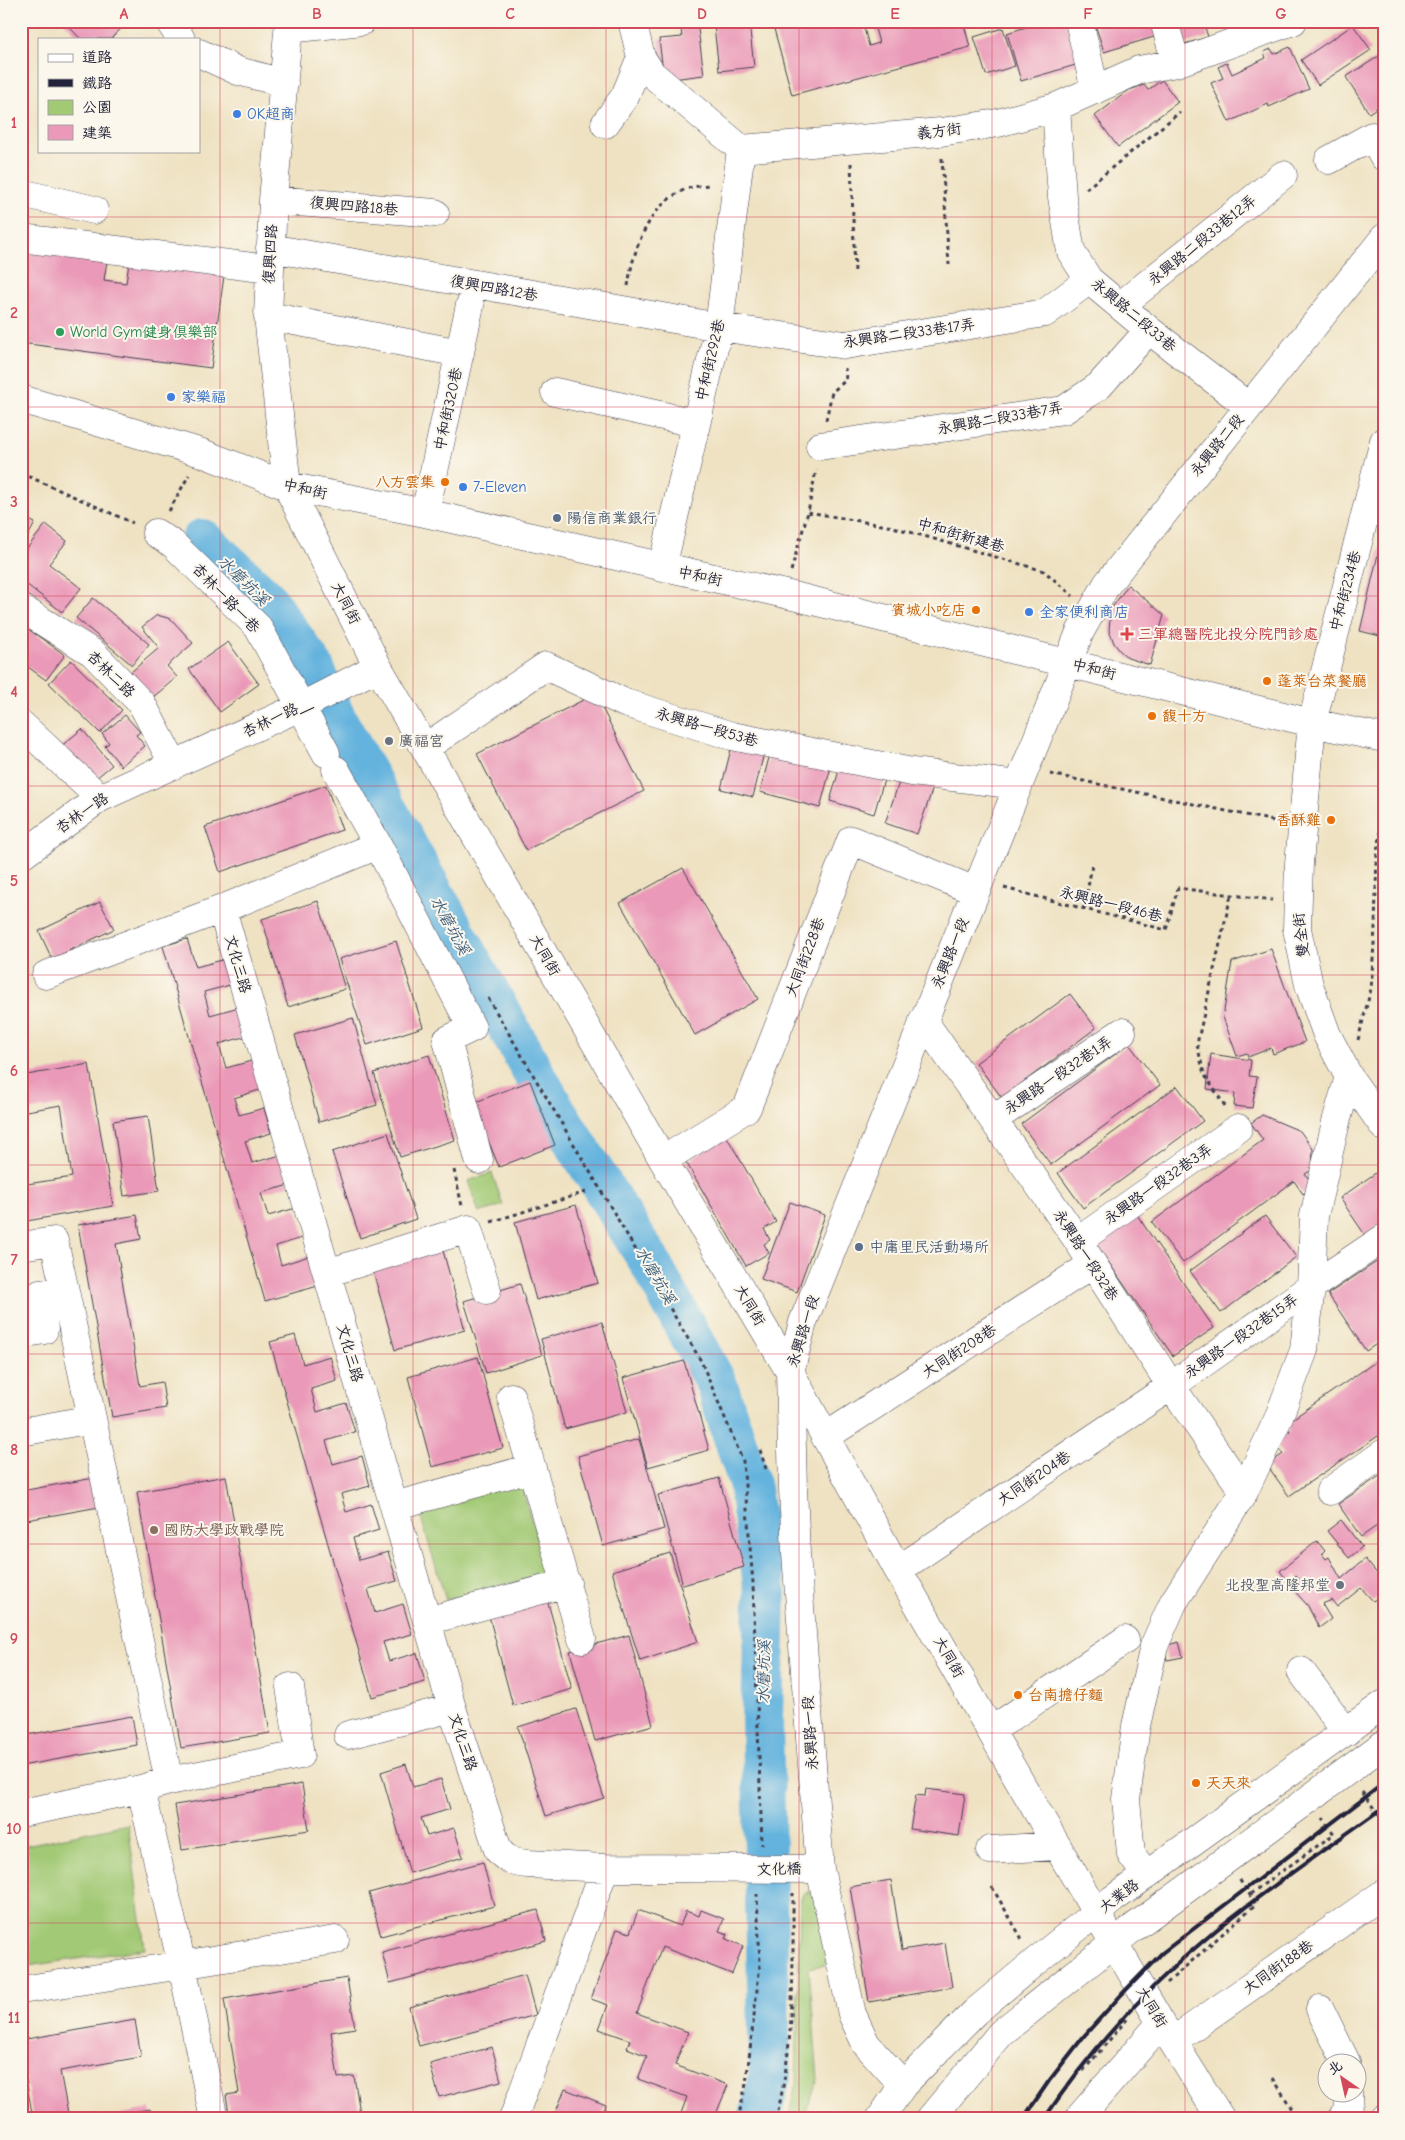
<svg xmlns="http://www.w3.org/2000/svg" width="1405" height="2140" font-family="'Comic Neue','LXGW WenKai TC',sans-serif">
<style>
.green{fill:#a2c974;stroke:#627658}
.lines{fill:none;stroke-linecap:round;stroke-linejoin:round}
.river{stroke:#64b3de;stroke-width:42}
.building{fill:#ea9ab8}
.minor-casing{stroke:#413f4f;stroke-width:29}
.major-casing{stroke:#413f4f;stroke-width:29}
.path{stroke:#413f4f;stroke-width:3;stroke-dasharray:4 4;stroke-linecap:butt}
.minor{stroke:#fff;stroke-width:28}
.major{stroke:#fff;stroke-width:28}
.rail{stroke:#22223b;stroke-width:4}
.grid{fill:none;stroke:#d1495b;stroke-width:1;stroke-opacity:0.55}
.shop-dot{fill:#3f7fe0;stroke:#fbf7ec;stroke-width:2}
.leisure-dot{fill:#2e9e5b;stroke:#fbf7ec;stroke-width:2}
.food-dot{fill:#e8710a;stroke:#fbf7ec;stroke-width:2}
.service-dot{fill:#5c6f8a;stroke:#fbf7ec;stroke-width:2}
.health-dot{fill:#e0444e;stroke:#fbf7ec;stroke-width:2}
.worship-dot{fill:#6b7280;stroke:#fbf7ec;stroke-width:2}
.education-dot{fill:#8d6e63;stroke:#fbf7ec;stroke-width:2}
.labels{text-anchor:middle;stroke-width:4;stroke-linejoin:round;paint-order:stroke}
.shop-label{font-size:15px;fill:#366cbe;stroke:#fbf7ec;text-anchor:start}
.street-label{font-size:15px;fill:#22223b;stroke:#fbf7ec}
.leisure-label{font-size:15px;fill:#27864d;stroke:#fbf7ec;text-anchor:start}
.food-label{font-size:15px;fill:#c56008;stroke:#fbf7ec;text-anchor:start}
.service-label{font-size:15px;fill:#4e5e75;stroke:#fbf7ec;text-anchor:start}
.health-label{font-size:15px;fill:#be3a42;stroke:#fbf7ec;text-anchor:start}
.worship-label{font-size:15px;fill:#5b616d;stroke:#fbf7ec;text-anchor:start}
.education-label{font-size:15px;fill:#785e54;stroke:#fbf7ec;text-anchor:start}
.water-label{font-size:16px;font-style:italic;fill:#3c5c7c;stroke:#fbf7ec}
.neatline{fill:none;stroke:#d1495b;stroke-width:2}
.grid-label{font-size:16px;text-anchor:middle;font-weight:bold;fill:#d1495b}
</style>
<rect width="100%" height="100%" fill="#fbf7ec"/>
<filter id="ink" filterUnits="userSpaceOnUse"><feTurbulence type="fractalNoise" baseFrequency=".02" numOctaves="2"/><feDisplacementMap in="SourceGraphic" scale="10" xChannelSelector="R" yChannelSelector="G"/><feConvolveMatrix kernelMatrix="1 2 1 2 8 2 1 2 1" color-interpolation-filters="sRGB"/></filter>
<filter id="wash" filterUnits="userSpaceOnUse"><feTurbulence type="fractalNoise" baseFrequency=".0096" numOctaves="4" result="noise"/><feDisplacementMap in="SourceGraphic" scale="20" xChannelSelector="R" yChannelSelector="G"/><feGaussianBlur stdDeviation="1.12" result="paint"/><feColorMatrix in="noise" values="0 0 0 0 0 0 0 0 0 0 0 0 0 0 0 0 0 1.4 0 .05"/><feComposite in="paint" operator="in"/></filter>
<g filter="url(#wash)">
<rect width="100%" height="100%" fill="#efe2c2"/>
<path class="green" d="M492,1173L503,1205L479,1213L468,1181Z
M520,1482L548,1574L446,1600L419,1511Z
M128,1824L145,1949L21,1967V1846Z
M807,1892H814L821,1901L826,1965L809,1968L818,2079L803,2119H788L796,2083L800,1903L802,1895Z"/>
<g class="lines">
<path class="river" d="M202,540L265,598L313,667L334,716L554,1109L648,1259L716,1383L749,1482L765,1591L762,1720L770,2077L759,2119"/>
</g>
<g id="blocks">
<path class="building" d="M63,21H128L111,39H81Z
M680,21H697L704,75L664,80L659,39L682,37Z
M720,21H728V24L749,22L754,67L719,71L714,26L720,25Z
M787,21H862L869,46L879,43L873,21H963L970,47L792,95L773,25Z
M1045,21H1066L1079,64L1021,81L1007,33Z
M1094,21H1162L1164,34L1104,52Z
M1174,21H1203L1208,37L1181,45Z
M1353,25L1371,50L1318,85L1301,60Z
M1003,28L1015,66L986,75L974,37Z
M1290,47L1309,89L1269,107L1268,104L1229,122L1211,83L1223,78L1218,67L1227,63L1232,74L1266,58L1264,52L1271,49L1274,54Z
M1384,53V103L1369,113L1346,77Z
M1162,80L1178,102L1118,147L1095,116L1129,90L1144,85L1148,90Z
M21,243L108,255L104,280L126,283L130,257L225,269L211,368L21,343Z
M21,516L35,523L21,549Z
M46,524L67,541L49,564L81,588L62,612L21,580V566L24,563L21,561V556Z
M1383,533H1384V637L1360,631Z
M1128,585L1164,615L1150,665L1128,658L1120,651L1114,643L1109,630L1111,609Z
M93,598L149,644L132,665L76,618Z
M157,615L171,619L193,643L167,666L177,677L152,698L131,672L159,648L142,627Z
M21,624L65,655L46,680L21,662Z
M228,642L259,684L220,712L189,669Z
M71,660L122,710L100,733L49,683Z
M595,694L644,791L526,850L477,754Z
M125,715L140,732L136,735L145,746L121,766L105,746L109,743L102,734Z
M82,729L112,765L90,783L60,747Z
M732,745L764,753L753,797L721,789Z
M771,750L831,767L820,808L760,792Z
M842,760L886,773L874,814L830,801Z
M903,771L935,782L917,834L885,823Z
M326,785L342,830L220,872L205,827Z
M683,868L758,999L695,1035L620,903Z
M318,901L345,989L288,1007L262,919Z
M100,902L114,929L52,959L39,931Z
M187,939L196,967L222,960L230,985L204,992L210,1015L239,1007L247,1036L219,1044L226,1068L255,1060L263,1089L234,1098L239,1115L264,1108L271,1133L245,1141L252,1163L281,1155L289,1185L261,1193L268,1216L296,1208L305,1237L276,1246L281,1265L309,1256L318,1286L265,1301L163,946Z
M396,941L423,1027L367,1045L339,959Z
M1271,949L1305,1042L1273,1054L1271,1048L1248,1057L1247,1053L1237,1056L1223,1017L1232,962Z
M1070,994L1096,1028L1002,1098L976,1063Z
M353,1018L377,1105L319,1122L295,1035Z
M1129,1044L1160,1085L1051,1165L1021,1124Z
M1211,1054L1251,1060L1249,1076L1257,1077L1252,1108L1234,1106L1235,1093L1207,1089Z
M429,1055L455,1140L400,1157L374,1073Z
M89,1064L113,1206L21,1222V1185L72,1177L61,1105L21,1112V1076Z
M530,1081L555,1145L499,1167L473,1103Z
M1177,1086L1203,1121L1083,1208L1058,1173Z
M1262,1115L1300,1131L1313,1149L1312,1170L1305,1174L1314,1186L1303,1194L1294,1181L1183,1263L1152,1222L1263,1140L1251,1123Z
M148,1116L159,1191L124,1196L113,1121Z
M388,1133L416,1219L360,1238L332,1152Z
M727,1137L776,1222L764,1229L770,1240L764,1244L769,1253L746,1266L686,1162Z
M1384,1167V1222L1365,1235L1340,1198Z
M790,1202L825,1215L797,1292L761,1279Z
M576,1205L598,1283L536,1300L515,1222Z
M1135,1212L1214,1328L1173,1356L1094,1241Z
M137,1215L141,1239L116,1244L140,1386L162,1382L166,1408L112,1417L78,1225Z
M1265,1216L1296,1257L1221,1313L1190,1271Z
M440,1240L465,1330L395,1350L370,1260Z
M1384,1257V1339L1366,1351L1328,1294Z
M520,1284L542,1355L486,1373L464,1301Z
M602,1322L627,1412L565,1429L541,1339Z
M295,1335L303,1364L330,1356L337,1381L311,1389L317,1412L346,1403L355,1432L326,1441L333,1464L362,1456L370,1486L341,1494L346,1512L371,1504L379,1530L353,1538L359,1560L388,1552L397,1581L368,1589L375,1613L403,1604L412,1634L383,1642L389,1661L417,1653L425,1682L372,1697L270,1342Z
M1384,1356V1432L1289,1496L1267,1465L1283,1454L1274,1442L1290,1431L1285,1424Z
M478,1357L503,1448L432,1467L408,1377Z
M684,1361L709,1450L648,1467L623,1378Z
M639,1439L664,1529L603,1546L578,1456Z
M1384,1473V1521L1361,1537L1338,1504Z
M226,1476L270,1733L181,1748L137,1492Z
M94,1478L99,1507L21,1521V1491Z
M719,1478L744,1567L683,1585L658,1495Z
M1341,1520L1362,1547L1349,1558L1327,1531Z
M1317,1541L1325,1551L1322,1554L1326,1559L1329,1557L1341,1579L1365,1559L1384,1582V1593L1373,1601L1361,1588L1337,1607L1332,1600L1322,1604L1331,1619L1319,1628L1308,1606L1292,1588L1301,1581L1296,1575L1288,1582L1280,1571Z
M670,1553L698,1642L640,1661L612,1571Z
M547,1599L572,1689L513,1706L489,1616Z
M629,1635L653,1725L595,1741L570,1651Z
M1179,1642L1183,1657L1167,1660L1164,1646Z
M576,1709L604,1798L546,1816L518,1727Z
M132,1716L137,1745L21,1766V1736Z
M406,1764L413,1787L441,1779L450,1809L421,1818L427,1836L454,1828L463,1857L410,1873L381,1772Z
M302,1784L309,1830L182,1850L175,1805Z
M926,1789L965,1794L959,1836L910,1829L916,1795L925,1796Z
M483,1862L494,1906L381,1936L369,1893Z
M891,1880L902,1950L945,1943L952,1987L869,2002L850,1887Z
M538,1910L546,1941L390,1983L382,1952Z
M638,1910L680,1926L686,1911L699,1916L701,1910L724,1919L719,1931L728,1934L726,1939L743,1946L732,1974L662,1947L637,2013L688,2032L675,2065L728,2085L716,2114L727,2119H679L687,2097L638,2079L647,2056L627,2048L630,2040L599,2029L608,2005L591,1999L617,1929L630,1933Z
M525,1975L536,2015L419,2046L409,2007Z
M347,1978L355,2028L331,2032L338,2078L354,2076L361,2119H230L226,2095L239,2093L224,1999Z
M135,2020L141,2057L60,2071L69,2119H33L26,2079L21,2080V2040Z
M492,2047L501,2081L439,2097L430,2064Z
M565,2089L606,2105L601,2119H553Z
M150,2109L152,2119H99V2118Z"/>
</g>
</g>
<g filter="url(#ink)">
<use href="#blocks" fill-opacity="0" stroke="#413f4f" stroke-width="1"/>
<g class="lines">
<g class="minor-casing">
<path id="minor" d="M169,21L181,39
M289,21L273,200L268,316L287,486L378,667L663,1160L790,1372L898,1570L1057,1846L1161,2023L1221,2119
M632,21L641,57L652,74L741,149L941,132L998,123L1056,107L1139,70L1176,63L1293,21
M1079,21L1095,90
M1164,21L1176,63
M289,29L362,21
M199,53L238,71L284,83
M1056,107L1062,197L1071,252L1089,280L1149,330L1248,406
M605,124L625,96L641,57
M1329,160L1372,136L1384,157
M21,193L94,210
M273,200L435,213
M21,238L269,269
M270,248L719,327L845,345L1045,313L1089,280
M1120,306L1283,175
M268,316L460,353
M555,392L695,423
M21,399L202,453L287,486L425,513L785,594L1312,723L1384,738
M820,446L1064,410L1099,386L1149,330
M1378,464L1384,441
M1384,466L1378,464L1312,723L1299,863L1297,929L1309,985L1327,1035L1349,1077L1384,1127
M425,513L470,305
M156,533L173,544L258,627L326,753
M662,568L719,327L741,149
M21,608L93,653L142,704L174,765
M21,724L100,798
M426,747L546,666L625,703L732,736L912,772L1018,785
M336,770L378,845L472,1028L447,1040L479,1160
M378,845L222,909L452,1708L498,1850C507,1861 515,1863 528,1864L605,1868L820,1869
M21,856L100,798L300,707L378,667
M46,975L222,909
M923,1020L1078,1241L1171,1386L1244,1492
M994,1119L1122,1032
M663,1160L747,1108L851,840L975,891
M1078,1241L1238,1128
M21,1246L54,1241L65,1291
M327,1273L468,1229L487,1290
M21,1334L44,1330L40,1294L65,1291L169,1781L141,1789
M511,1397L582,1639
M21,1432L92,1419
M825,1437L1093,1264
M1330,1491L1384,1453
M394,1506L532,1468
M898,1570L1171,1386L1311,1287L1384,1238
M427,1621L567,1583
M1301,1671L1346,1732
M992,1730L1125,1640
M348,1735L452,1708
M169,1781L300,1755L290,1687
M21,1813L141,1789L182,1965L335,1940
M990,1850L1057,1846
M1146,1875L1131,1854L1126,1799L1136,1726L1154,1646L1173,1603L1244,1492L1278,1419L1304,1350L1311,1287L1314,1216L1336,1122L1349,1077
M21,1990L182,1965L214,2119
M1320,2009L1346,2062
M1173,2041L1384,1893
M903,2085L866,2044L852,2014L820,1869L796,1554L793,1488L790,1372L803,1322L1080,632L1107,584L1384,238
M513,2119L605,1868
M1078,2119L1161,2023
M1342,2119L1349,2112L1348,2092
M1383,2119L1384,2118"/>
</g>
<g class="major-casing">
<path id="major" d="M880,2119L903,2085L975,2012L1036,1961L1113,1899L1384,1704
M930,2119L1001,2033L1133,1928L1384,1744"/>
</g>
<path class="path" d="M942,158L949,265
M851,163L855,273
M1086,189L1180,112
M628,286C633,250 648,206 684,190C691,186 702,186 710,185
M826,420L832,392L846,380L845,368
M21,473L133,523
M169,511L189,475
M808,512L893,527L1044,571L1073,596
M791,571L808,512L816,470
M1050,774L1279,822
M1004,888L1166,930L1178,888L1272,900
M1084,909L1092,865
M488,998L701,1361L743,1461L753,1583L762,1845
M1358,1040L1371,989L1375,928L1377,851L1384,815
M1225,1106L1204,1074L1197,1044L1231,895
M454,1170L462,1206
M491,1222L586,1192
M760,1450L766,1469
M1362,1792L1384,1822
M992,1887L1022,1939
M1250,1894L1334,1834L1323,1818
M1167,1983L1256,1904L1239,1879
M1083,2071L1129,2017
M1273,2078L1298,2119
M738,2119L746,2084L760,1964L757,1894
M776,2119C795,2044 793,1970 793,1893"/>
<use href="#minor" class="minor"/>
<use href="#major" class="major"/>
<path class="rail" d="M1023,2119L1049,2081L1084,2036L1122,1994L1162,1953L1384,1783
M1044,2119C1091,2049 1149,1985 1215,1931C1269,1887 1327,1848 1384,1807"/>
</g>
</g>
<path class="grid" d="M220,21V2119M413,21V2119M606,21V2119M799,21V2119M992,21V2119M1185,21V2119M21,217H1384M21,407H1384M21,596H1384M21,786H1384M21,975H1384M21,1165H1384M21,1354H1384M21,1544H1384M21,1733H1384M21,1923H1384"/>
<g class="shop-dot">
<circle cx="237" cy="114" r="5"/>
<circle cx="171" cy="397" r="5"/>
<circle cx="463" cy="487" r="5"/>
<circle cx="1029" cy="612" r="5"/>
</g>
<circle class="leisure-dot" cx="60" cy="332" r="5"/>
<g class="food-dot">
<circle cx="445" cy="482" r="5"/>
<circle cx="976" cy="610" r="5"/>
<circle cx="1267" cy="681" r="5"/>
<circle cx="1152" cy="716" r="5"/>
<circle cx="1331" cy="820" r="5"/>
<circle cx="1018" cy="1695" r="5"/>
<circle cx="1196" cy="1783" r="5"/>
</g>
<g class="service-dot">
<circle cx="557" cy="518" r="5"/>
<circle cx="859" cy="1247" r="5"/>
</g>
<path class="health-dot" d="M1124.5 626.5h5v5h5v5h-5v5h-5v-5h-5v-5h5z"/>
<g class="worship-dot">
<circle cx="389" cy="741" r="5"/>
<circle cx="1340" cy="1585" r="5"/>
</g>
<circle class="education-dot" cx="154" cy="1530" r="5"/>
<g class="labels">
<g class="shop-label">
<text x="247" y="119">OK超商</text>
<text x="181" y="402">家樂福</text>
<text x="473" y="492">7-Eleven</text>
<text x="1039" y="617">全家便利商店</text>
</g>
<g class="street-label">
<text transform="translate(939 131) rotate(-7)" y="5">義方街</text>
<text transform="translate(354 206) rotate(5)" y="5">復興四路18巷</text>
<text transform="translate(1202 240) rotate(-39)" y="5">永興路二段33巷12弄</text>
<text transform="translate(270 254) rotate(-87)" y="5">復興四路</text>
<text transform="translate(494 288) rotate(10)" y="5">復興四路12巷</text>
<text transform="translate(1134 315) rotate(40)" y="5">永興路二段33巷</text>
<text transform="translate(909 333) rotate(-8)" y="5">永興路二段33巷17弄</text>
<text transform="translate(710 360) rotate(-77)" y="5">中和街292巷</text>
<text transform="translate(448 409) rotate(-78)" y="5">中和街320巷</text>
<text transform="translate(1000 418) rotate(-10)" y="5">永興路二段33巷7弄</text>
<text transform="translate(1217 445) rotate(-51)" y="5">永興路二段</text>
<text transform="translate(305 489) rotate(13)" y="5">中和街</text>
<text transform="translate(961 535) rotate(16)" y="5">中和街新建巷</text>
<text transform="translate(700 576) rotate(12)" y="5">中和街</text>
<text transform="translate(1345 591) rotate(-75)" y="5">中和街234巷</text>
<text transform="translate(226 598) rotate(46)" y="5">杏林一路一巷</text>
<text transform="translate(346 603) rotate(63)" y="5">大同街</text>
<text transform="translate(1094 669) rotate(14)" y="5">中和街</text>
<text transform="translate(111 674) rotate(44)" y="5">杏林二路</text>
<text transform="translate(277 717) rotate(-25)" y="5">杏林一路＿</text>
<text transform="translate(707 727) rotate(16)" y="5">永興路一段53巷</text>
<text transform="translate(82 813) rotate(-34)" y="5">杏林一路</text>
<text transform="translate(1111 904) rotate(14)" y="5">永興路一段46巷</text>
<text transform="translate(1301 935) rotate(-97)" y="5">雙全街</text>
<text transform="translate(950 953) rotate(-68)" y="5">永興路一段</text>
<text transform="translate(545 955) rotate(60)" y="5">大同街</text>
<text transform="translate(805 957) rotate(-69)" y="5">大同街228巷</text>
<text transform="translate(238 964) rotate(74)" y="5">文化三路</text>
<text transform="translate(1058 1075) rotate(-34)" y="5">永興路一段32巷1弄</text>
<text transform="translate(1158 1184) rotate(-35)" y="5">永興路一段32巷3弄</text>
<text transform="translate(1086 1255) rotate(57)" y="5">永興路一段32巷</text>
<text transform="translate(750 1305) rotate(59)" y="5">大同街</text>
<text transform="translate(803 1331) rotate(-73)" y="5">永興路一段</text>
<text transform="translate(1241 1336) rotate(-35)" y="5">永興路一段32巷15弄</text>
<text transform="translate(959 1351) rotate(-33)" y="5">大同街208巷</text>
<text transform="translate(350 1353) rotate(74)" y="5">文化三路</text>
<text transform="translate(1034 1478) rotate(-34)" y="5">大同街204巷</text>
<text transform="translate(949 1657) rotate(60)" y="5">大同街</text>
<text transform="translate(810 1733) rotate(-94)" y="5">永興路一段</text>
<text transform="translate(463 1742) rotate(72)" y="5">文化三路</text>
<text transform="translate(779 1869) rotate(-2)" y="5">文化橋</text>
<text transform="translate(1119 1896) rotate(-37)" y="5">大業路</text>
<text transform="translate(1278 1967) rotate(-35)" y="5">大同街188巷</text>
<text transform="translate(1152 2007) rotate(59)" y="5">大同街</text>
</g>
<g class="leisure-label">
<text x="70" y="337">World Gym健身俱樂部</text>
</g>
<g class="food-label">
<text x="435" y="487" text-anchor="end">八方雲集</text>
<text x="966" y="615" text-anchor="end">賓城小吃店</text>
<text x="1277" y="686">蓬萊台菜餐廳</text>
<text x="1162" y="721">馥十方</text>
<text x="1321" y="825" text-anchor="end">香酥雞</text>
<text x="1028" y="1700">台南擔仔麵</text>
<text x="1206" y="1788">天天來</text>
</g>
<g class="service-label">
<text x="567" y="523">陽信商業銀行</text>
<text x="869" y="1252">中庸里民活動場所</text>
</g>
<g class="health-label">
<text x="1138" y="639">三軍總醫院北投分院門診處</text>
</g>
<g class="worship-label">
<text x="399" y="746">廣福宮</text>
<text x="1330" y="1590" text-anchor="end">北投聖高隆邦堂</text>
</g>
<g class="education-label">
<text x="164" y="1535">國防大學政戰學院</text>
</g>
<g class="water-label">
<text transform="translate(244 580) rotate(44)" y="6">水磨坑溪</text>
<text transform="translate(451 925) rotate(61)" y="6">水磨坑溪</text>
<text transform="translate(656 1275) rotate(60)" y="6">水磨坑溪</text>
<text transform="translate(763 1672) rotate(-89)" y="6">水磨坑溪</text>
</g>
</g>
<rect width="1405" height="2140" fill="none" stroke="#fbf7ec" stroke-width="55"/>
<rect x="38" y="38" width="162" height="115" fill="#fbf7ec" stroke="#a4a2a5"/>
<rect x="48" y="54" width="25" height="8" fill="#ffffff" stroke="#a4a2a5"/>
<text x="82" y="62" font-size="15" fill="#22223b">道路</text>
<rect x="48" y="79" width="25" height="8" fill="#22223b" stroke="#a4a2a5"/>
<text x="82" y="88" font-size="15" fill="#22223b">鐵路</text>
<rect x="48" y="100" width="25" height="15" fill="#a2c974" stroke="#a4a2a5"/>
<text x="82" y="112" font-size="15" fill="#22223b">公園</text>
<rect x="48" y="125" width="25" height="15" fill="#ea9ab8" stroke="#a4a2a5"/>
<text x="82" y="138" font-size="15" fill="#22223b">建築</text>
<g transform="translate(1342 2078) rotate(326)"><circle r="24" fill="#fbf7ec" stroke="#a4a2a5"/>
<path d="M0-4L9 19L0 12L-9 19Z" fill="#d1495b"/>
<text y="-8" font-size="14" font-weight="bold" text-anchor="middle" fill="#22223b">北</text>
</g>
<rect x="28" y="28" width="1350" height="2084" class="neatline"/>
<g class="grid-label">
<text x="124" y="19">A</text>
<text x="317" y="19">B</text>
<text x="510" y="19">C</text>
<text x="702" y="19">D</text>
<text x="895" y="19">E</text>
<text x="1088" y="19">F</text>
<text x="1281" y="19">G</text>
<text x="14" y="128">1</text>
<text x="14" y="318">2</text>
<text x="14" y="507">3</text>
<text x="14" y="697">4</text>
<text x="14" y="886">5</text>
<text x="14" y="1076">6</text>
<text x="14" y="1265">7</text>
<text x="14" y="1455">8</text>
<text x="14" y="1644">9</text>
<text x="14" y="1834">10</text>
<text x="14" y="2023">11</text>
</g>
</svg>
